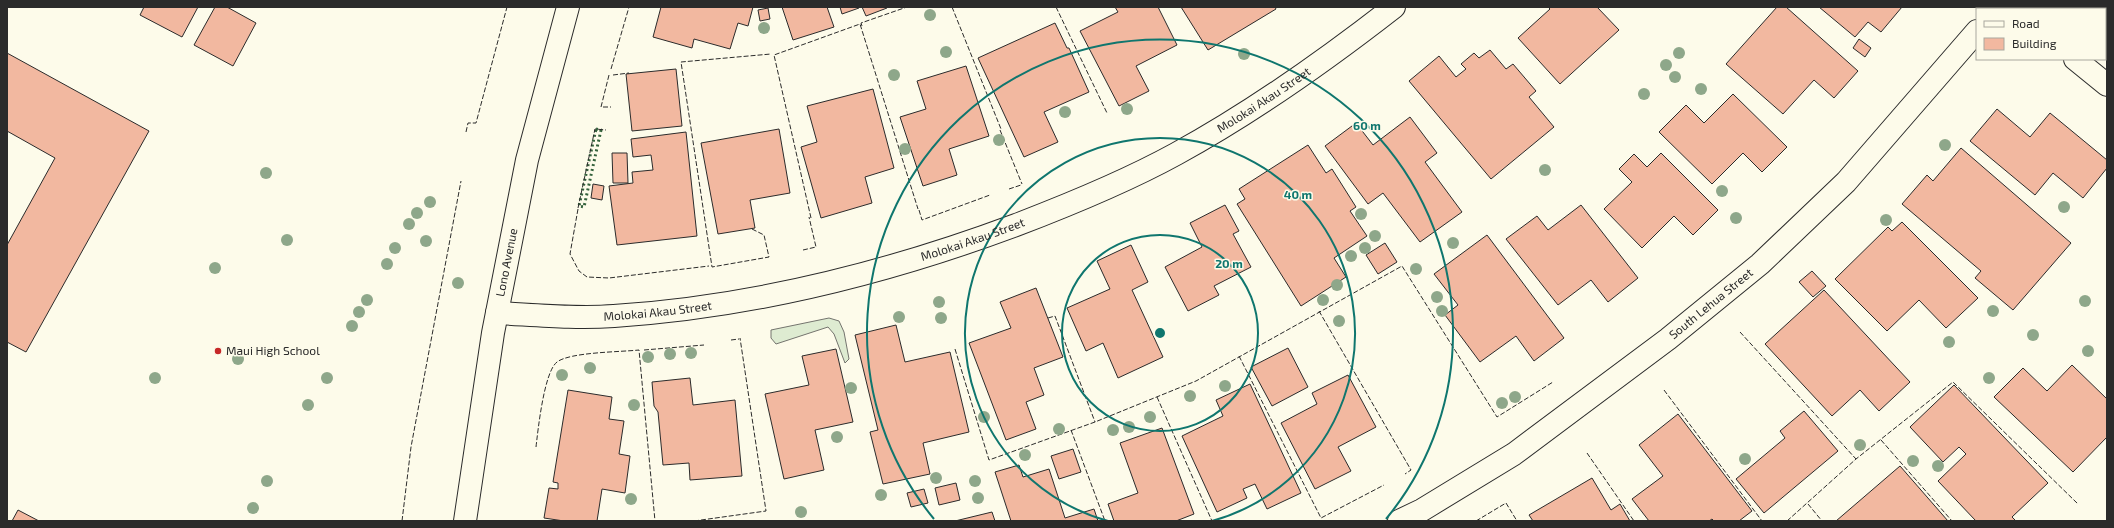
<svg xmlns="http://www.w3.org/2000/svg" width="2114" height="528" font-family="'Exo 2',sans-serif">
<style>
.green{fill:#deebd1;stroke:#74746e}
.building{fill:#f2b8a0;stroke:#2b2b2b}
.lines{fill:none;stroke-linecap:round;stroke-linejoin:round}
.minor-casing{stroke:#2b2b2b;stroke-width:24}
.tertiary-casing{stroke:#2b2b2b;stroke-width:24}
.minor{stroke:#fdfbea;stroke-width:22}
.tertiary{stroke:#fdfbea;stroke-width:22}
.hedge{stroke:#34623c;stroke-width:3;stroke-dasharray:2 3;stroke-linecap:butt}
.fence{stroke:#2b2b2b;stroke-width:1;stroke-dasharray:5 2;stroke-linecap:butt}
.tree{fill:#8ea78a}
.ring{fill:none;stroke:#0f766e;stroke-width:2}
.poi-dot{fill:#c62828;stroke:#fdfbea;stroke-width:1.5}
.labels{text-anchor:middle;stroke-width:3;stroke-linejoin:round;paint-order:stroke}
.street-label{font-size:12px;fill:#2b2b2b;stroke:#fdfbea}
.poi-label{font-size:12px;fill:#2b2b2b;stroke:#fdfbea;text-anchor:start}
.centre{fill:#0f766e;stroke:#fdfbea;stroke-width:2}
.ring-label{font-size:12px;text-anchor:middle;font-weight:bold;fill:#0f766e;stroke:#fdfbea;stroke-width:3;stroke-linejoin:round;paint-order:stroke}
</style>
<rect width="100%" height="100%" fill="#fdfbea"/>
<path class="green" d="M829,318L839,321L844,332L849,359L845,363L834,334L828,327L776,344L771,338V330Z"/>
<path class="building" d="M144,7H198L182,37L140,15Z
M215,7H227L256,23L233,66L194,45Z
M661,7H753L748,26L738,23L730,49L694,39L692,48L653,37Z
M782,7H827L834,27L793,40Z
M840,7H858L859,8L842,14Z
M862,7H886L887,8L866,16Z
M1115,7H1158L1177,45L1136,66L1149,91L1119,106L1080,31L1118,12Z
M1181,7H1275L1276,9L1208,50Z
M1548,7H1597L1619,30L1560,84L1518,38L1550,9Z
M1777,7H1786L1858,71L1834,98L1814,80L1783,114L1726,64Z
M1819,7H1902L1881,32L1868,22L1855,37Z
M768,8L770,19L760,21L758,10Z
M1055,23L1067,48H1069L1089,92L1044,112L1058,142L1024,157L978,58Z
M1859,39L1871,48L1865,57L1853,48Z
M1490,50L1506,69L1513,64L1536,91L1529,97L1554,127L1491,179L1409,81L1439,56L1456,77L1466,69L1461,64L1474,53L1479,58Z
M7,53L149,131L26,352L7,342V245L55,158L7,131Z
M966,66L989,136L949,149L957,175L923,186L900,117L926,109L917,81Z
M676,69L682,126L632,131L626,74Z
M873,89L894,168L865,177L872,203L821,218L801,147L817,142L807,106Z
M1733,94L1787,147L1762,172L1743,153L1712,184L1659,132L1686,105L1704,123Z
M1997,109L2030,137L2050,113L2107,160V168L2083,198L2053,173L2035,195L1970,141Z
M1410,117L1437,153L1425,162L1462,212L1420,242L1383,193L1368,204L1325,146L1356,123L1373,145Z
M779,129L790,193L750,200L755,228L718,234L701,143Z
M686,132L697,236L617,245L609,186L633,183L632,172L653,170L651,155L633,157L631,139Z
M1308,145L1326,173L1332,169L1356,207L1350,211L1367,236L1334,258L1346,277L1301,306L1237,204L1245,199L1239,189Z
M1961,148L2071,243L2013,310L1975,278L1981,271L1902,204L1927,175L1933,181Z
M612,153H627L628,183H613Z
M1661,153L1718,210L1693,235L1674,216L1642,248L1604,209L1632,182L1619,169L1634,154L1647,167Z
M593,184L604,186L602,200L591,198Z
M1225,205L1239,231L1233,234L1251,267L1214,286L1219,295L1188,311L1165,267L1202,247L1190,223Z
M1581,205L1638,278L1608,302L1591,280L1558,305L1506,239L1537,216L1548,230Z
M1902,222L1978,298L1946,328L1919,300L1887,331L1835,279L1888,227L1892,231Z
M1487,235L1564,338L1534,361L1516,336L1480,362L1445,315L1458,305L1434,274Z
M1385,243L1397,262L1378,274L1366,255Z
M1131,245L1148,282L1132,290L1163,357L1118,378L1103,343L1086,351L1067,308L1110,289L1097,261Z
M1812,271L1826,286L1813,297L1799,282Z
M1036,288L1063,357L1034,368L1044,395L1026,402L1036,429L1006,440L969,343L1011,328L1000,302Z
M1824,290L1910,382L1879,411L1860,390L1832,416L1765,344Z
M896,325L905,362L950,352L969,432L923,443L930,474L883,484L870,432L878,430L855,335Z
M1288,348L1308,387L1272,406L1251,367Z
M836,349L853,422L815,430L824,470L784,479L765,394L809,385L802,356Z
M2072,365L2107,399V437L2073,472L1994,397L2023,368L2047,391Z
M1348,375L1376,427L1338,447L1351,471L1315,489L1281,423L1317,404L1312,393Z
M690,378L693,405L735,400L742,476L690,480L689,463L663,465L658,412L654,406L652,382Z
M1250,384L1301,493L1267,509L1255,484L1243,489L1247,498L1217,512L1182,436L1223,416L1216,400Z
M1954,385L2048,483L2012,517L2016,521H1976L1938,481L1966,454L1959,447L1943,462L1910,427Z
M568,390L612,397L609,419L624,421L619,454L630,456L625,493L602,489L597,521H564L544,518L549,488L558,489V483L553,482Z
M1804,411L1838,451L1764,513L1736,479L1785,438L1780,431Z
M1678,414L1752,511L1739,521H1714L1712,519L1709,521H1649L1632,499L1663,476L1639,445Z
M1162,428L1194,514L1176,521H1114L1108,504L1138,493L1120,443Z
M1073,449L1081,472L1059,479L1051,456Z
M1019,465L1023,477L1049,469L1065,518L1094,509L1098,521H1011L995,472Z
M1900,466L1948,521H1836Z
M1592,478L1611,510L1620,504L1630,521H1533L1529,515Z
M956,483L960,500L939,505L935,488Z
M924,489L928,503L911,507L907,493Z
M18,510L39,521H12Z
M992,512L995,521H955Z"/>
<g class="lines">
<g class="minor-casing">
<g id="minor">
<path d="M2012,7L2015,9"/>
<path d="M2075,59L2107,85"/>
<path id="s1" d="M497,313C536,315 575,319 614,316C752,307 887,273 1016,225C1071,204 1125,182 1176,154C1253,112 1326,60 1394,7"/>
<path id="s2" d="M1399,521L1422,510L1514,454L1668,339L1760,264L1846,182L1977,31"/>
</g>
</g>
<g class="tertiary-casing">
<g id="tertiary">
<path id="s3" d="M465,521L493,333L527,160L568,7"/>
</g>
</g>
<use href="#minor" class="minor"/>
<use href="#tertiary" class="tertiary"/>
<path class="hedge" d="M596,129L601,130L584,207L579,206Z"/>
<path class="fence" d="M952,7L1001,129
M1056,7L1107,113
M862,26L861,23L907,7
M611,69L629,7
M609,75L601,107H611
M613,75L629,73
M1000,130L1022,184
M466,132L468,123H476L507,7
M1009,189L1021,185
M578,208L595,129L606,130
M578,209L570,254L579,271L587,277L609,278L709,266
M919,210L922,220L990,195
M811,218L774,55L860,24L918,209
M752,229L764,235L769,257L712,267L681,62L771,54
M803,250L816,247L809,217
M1319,311L1411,470L1405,474
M1048,318L1055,316L1095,422
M1740,332L1856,459
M731,340L739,339
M955,349L989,460L1095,422L1196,381L1402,266L1497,417L1553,382
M644,350L704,345
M1239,356L1321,518L1384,485
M1664,390L1762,521
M1157,397L1212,521
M1071,430L1105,521
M1881,440L1952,521
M536,447C538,430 544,372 557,362C570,352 621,352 639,350L655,521
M1587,453L1634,521
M1808,504L1822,521
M402,521L411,447L461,181
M694,521L766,511L740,338
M1476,521L1506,503L1517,521
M1787,521L1856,459L1953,382L2078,504"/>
</g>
<g class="tree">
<circle cx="930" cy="15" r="6"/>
<circle cx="764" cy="28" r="6"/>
<circle cx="946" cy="52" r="6"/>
<circle cx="1679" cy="53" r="6"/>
<circle cx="1244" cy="54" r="6"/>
<circle cx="1666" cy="65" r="6"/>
<circle cx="894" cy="75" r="6"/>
<circle cx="1675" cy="77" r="6"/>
<circle cx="1701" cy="89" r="6"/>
<circle cx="1644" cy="94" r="6"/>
<circle cx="1127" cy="109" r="6"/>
<circle cx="1065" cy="112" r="6"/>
<circle cx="999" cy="140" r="6"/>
<circle cx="1945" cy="145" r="6"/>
<circle cx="905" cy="149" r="6"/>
<circle cx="1545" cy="170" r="6"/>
<circle cx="266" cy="173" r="6"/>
<circle cx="1722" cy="191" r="6"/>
<circle cx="430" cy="202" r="6"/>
<circle cx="2064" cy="207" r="6"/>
<circle cx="417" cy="213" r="6"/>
<circle cx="1361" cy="214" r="6"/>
<circle cx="1736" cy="218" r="6"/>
<circle cx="1886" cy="220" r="6"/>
<circle cx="409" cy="224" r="6"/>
<circle cx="1375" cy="236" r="6"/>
<circle cx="287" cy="240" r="6"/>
<circle cx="426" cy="241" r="6"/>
<circle cx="1453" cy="243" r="6"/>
<circle cx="395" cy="248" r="6"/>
<circle cx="1365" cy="248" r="6"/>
<circle cx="1351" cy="256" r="6"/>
<circle cx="387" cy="264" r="6"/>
<circle cx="215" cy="268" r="6"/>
<circle cx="1416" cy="269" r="6"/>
<circle cx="458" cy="283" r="6"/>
<circle cx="1337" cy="285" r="6"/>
<circle cx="1437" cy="297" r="6"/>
<circle cx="367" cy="300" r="6"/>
<circle cx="1323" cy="300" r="6"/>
<circle cx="2085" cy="301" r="6"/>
<circle cx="939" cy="302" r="6"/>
<circle cx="1442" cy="311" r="6"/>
<circle cx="1993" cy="311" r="6"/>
<circle cx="359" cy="312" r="6"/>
<circle cx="899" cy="317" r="6"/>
<circle cx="941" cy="318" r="6"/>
<circle cx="1339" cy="321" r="6"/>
<circle cx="352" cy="326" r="6"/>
<circle cx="2033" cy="335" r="6"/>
<circle cx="1949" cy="342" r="6"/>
<circle cx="2088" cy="351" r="6"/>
<circle cx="691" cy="353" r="6"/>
<circle cx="670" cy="354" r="6"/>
<circle cx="648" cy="357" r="6"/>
<circle cx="238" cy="359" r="6"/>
<circle cx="590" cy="368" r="6"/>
<circle cx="562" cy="375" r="6"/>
<circle cx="155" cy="378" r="6"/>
<circle cx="327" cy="378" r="6"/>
<circle cx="1989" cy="378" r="6"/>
<circle cx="1225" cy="386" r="6"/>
<circle cx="851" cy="388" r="6"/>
<circle cx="1190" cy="396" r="6"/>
<circle cx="1515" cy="397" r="6"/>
<circle cx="1502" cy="403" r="6"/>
<circle cx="308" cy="405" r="6"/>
<circle cx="634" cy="405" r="6"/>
<circle cx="984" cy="417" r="6"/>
<circle cx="1150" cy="417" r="6"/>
<circle cx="1129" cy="427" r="6"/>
<circle cx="1059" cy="429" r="6"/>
<circle cx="1113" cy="430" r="6"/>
<circle cx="837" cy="437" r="6"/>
<circle cx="1860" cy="445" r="6"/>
<circle cx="1025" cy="455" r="6"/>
<circle cx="1745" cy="459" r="6"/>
<circle cx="1913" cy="461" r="6"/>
<circle cx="1938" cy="466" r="6"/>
<circle cx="936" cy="478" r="6"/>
<circle cx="267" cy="481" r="6"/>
<circle cx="975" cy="481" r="6"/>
<circle cx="881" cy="495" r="6"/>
<circle cx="978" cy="498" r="6"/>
<circle cx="631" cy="499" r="6"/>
<circle cx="253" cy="508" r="6"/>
<circle cx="801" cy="512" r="6"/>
</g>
<g class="ring">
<circle cx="1160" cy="333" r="98"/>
<path d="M1108 521A195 195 0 1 1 1212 521"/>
<path d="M934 519A293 293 0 1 1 1386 519"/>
</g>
<circle class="poi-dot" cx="218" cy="351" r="4"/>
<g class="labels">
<g class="street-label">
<text dy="4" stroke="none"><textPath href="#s1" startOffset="809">Molokai Akau Street</textPath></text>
<text dy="4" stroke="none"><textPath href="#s1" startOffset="485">Molokai Akau Street</textPath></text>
<text dy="4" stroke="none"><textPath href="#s3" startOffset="262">Lono Avenue</textPath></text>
<text dy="4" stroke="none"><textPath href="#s2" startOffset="381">South Lehua Street</textPath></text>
<text dy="4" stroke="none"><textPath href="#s1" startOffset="161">Molokai Akau Street</textPath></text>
</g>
<g class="poi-label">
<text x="226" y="355">Maui High School</text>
</g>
</g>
<circle cx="1160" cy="333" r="6" class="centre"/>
<g class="ring-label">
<text x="1367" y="130">60 m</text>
<text x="1298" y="199">40 m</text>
<text x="1229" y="268">20 m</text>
</g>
<rect width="2114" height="528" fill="none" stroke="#2b2b2b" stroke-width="16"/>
<rect x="1976" y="8" width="130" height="52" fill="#fdfbea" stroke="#a9a89e"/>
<rect x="1984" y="21" width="20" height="6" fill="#fdfbea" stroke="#a9a89e"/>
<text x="2012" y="28" font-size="12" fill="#2b2b2b">Road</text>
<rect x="1984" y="38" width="20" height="12" fill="#f2b8a0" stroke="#a9a89e"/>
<text x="2012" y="48" font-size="12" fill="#2b2b2b">Building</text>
</svg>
